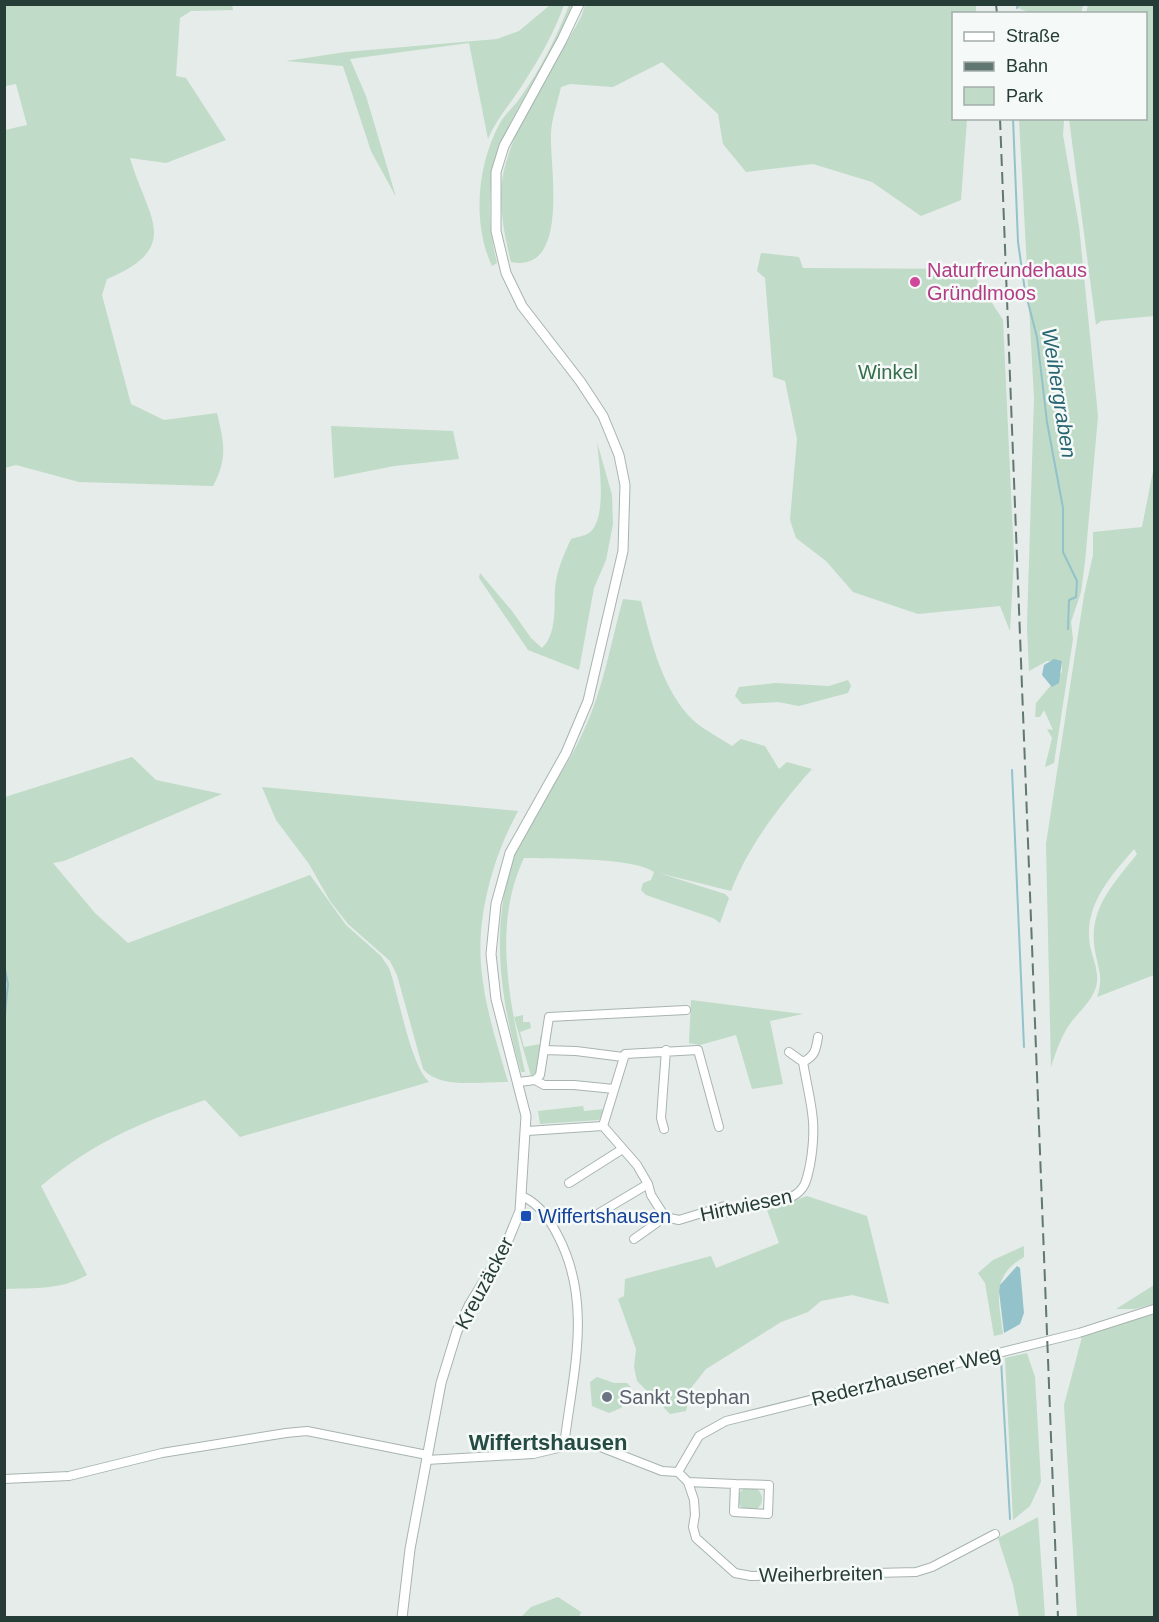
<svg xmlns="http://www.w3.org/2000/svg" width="1159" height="1622" font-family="Helvetica,sans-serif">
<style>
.green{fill:#c0dbc7}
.water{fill:#93c2ca}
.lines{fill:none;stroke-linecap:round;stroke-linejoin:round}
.stream{stroke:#93c2ca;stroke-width:2}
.minor-casing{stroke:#a8b4b0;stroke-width:10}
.tertiary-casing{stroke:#a8b4b0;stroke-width:11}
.minor{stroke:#fff;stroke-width:8}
.tertiary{stroke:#fff;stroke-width:9}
.rail{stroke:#617771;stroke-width:2;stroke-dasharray:12 6;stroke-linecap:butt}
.hotel-dot{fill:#d1479c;stroke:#f5f9f7;stroke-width:2}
.transit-dot{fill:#1a4fb4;stroke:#f5f9f7;stroke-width:2}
.worship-dot{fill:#6b7280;stroke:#f5f9f7;stroke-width:2}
.labels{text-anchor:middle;stroke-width:5;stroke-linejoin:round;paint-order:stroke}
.hotel-label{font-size:20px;fill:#b23c85;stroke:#f5f9f7;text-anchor:start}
.park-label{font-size:20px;fill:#356e4b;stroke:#f5f9f7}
.street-label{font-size:20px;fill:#263c36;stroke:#f5f9f7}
.transit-label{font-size:20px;fill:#164399;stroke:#f5f9f7;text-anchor:start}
.worship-label{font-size:20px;fill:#5b616d;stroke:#f5f9f7;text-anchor:start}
.water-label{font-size:21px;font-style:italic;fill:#276571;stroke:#f5f9f7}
.quarter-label{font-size:22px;font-weight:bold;fill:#244c42;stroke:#f5f9f7}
</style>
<rect width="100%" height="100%" fill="#e5ece9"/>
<path class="green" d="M5,4L232,5L233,10L191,11L180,18L176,76L186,78L226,140L166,163L130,158C147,217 184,247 107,279L102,295L131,404L164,420L217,413C224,443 228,458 213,486L79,482L16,465L5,468V130L27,125L16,84L5,86Z
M550,5H564C554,33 539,59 523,84C511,103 497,118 488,139L469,43L350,59L366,96L396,197L371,151L343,66L286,61L346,52L497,39L519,31Z
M569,5H574C533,102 468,145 497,263L492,266C472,223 477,165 500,123C505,114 514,107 520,98C540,70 557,37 569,5Z
M585,5H976V13L954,14V118L967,119L961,200L921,216L872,182L813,164L746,172L723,144L718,114L662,62L613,87L570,84L561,87C558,101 552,117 551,132C549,164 571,274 511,262C504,233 497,200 504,170C516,120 556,63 581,17Z
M1015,5H1083L1081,14C1064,14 1027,18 1015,5Z
M1088,5H1154V316L1101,321L1096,325L1069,119L1146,118V14L1086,13Z
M1019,119H1064L1063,135L1079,226L1098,416L1085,562L1081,592L1071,622L1073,639L1054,763L1045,767L1052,738L1047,729L1053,730L1044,710L1040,717H1035L1036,703L1062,672V661H1047L1029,671L1027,627L1034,398Z
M761,253L799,257L803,268L970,269L1003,320L1014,558L1010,631L1000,606L918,614L853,592L826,561L796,538L790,520L797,439L785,381L773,377L765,278L757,271Z
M331,426L453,431L459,459L394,466L334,478Z
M597,442L612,495L613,524L606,560L594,588L579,670L528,650L479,578L480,573L512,611L531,638L542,648C557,634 554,608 555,589C556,572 564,554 571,539C576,537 585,536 589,533C608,519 599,463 597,442Z
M1154,466V975L1097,997C1105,974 1096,966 1094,943C1091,906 1115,882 1137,854L1134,849C1110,877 1083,906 1090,946C1093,959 1100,974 1096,987C1092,1000 1081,1010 1072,1021C1062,1034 1056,1051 1051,1067L1046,844L1084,595L1093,555V532L1142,527Z
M623,599L641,601C651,641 662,690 693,720C704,730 720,738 732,746L741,739L765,746L779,769L787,762L812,769C779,806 749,845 731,891L659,873L725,894L729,898L720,923L713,918L646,895L641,890L643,883L651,880L654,872C634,857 552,859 524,858C492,925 510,1003 525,1072H521C498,992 486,905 527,828C546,794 568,767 584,730C603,690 611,642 623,599Z
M848,680L851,686L848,693L799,706L778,702L742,704L735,696L739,687L776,683L829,686Z
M132,757L156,780L222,794L64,861L53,863L95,913L128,943L310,875L346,925L381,956L389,968C399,996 410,1064 429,1082L240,1137L205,1100C140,1123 95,1141 41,1186L87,1275C61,1290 34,1288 5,1289V797Z
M262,787L518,811C492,859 475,920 482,975C486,1011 498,1047 508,1082C482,1081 441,1090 423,1069L397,975L390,961L348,924L330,901L309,864L276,820Z
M691,1000L803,1014L770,1021L783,1084L752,1089L736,1035L700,1045L689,1043Z
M523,1015V1022H530L531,1028L520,1032L524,1047L540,1044V1036L544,1038L539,1070L531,1076L514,1017Z
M583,1106L584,1111L605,1109L599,1120L540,1124L538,1111Z
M807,1196L867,1216L889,1304L852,1295L821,1301L808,1312L781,1322L706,1369L691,1388L686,1411L670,1414L664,1408L662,1400H656L637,1381L634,1367L636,1349L618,1299L624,1296L625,1279L711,1256L716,1268L779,1243L767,1210Z
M1024,1246V1257C990,1277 999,1300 1003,1334L994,1336L985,1283L978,1273L993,1260Z
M1154,1285V1304L1135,1309H1116Z
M1154,1313V1617H1077L1064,1405L1082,1337Z
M1027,1353L1035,1377L1041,1482L1030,1506L1013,1520L1005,1358Z
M597,1377L614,1383H627L631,1387H625L624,1391L630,1394L621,1408L609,1413L592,1406L590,1382Z
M738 1499a12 12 0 1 1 24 0a12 12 0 1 1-24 0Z
M1038,1517L1045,1617H1019L1013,1585L998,1538Z
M558,1597L581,1612L579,1617H521L531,1607Z"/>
<path class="water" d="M1054,659L1062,661L1059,683L1052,687L1042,675L1044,665Z
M1017,1266L1020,1268L1024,1313L1020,1324L1004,1333L999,1291L1000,1285Z"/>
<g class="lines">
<path class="stream" d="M1017,8L1018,4
M1013,118L1018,242L1025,291L1037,337L1047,422L1063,508V552L1077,581L1076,597L1069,600L1068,629
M1012,770L1024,1047
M4,965L8,984L4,1023
M1001,1360L1010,1519"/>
<g class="minor-casing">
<path id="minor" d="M544,1050L575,1051
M576,1051L623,1057
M803,1062C815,1056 816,1050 818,1037
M535,1080L544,1085H572
M519,1082L535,1080L540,1075L549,1017L686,1010
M574,1085L614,1089
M603,1126L625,1054L698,1050L719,1127
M664,1129L661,1118L666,1050
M527,1131L603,1126L637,1165L648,1184L651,1195L665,1217L679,1220L725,1206L729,1213L793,1196C806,1189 807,1178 810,1165C818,1120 810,1104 803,1062L789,1052
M569,1183L621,1150
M522,1196C539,1204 549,1218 558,1236C592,1301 574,1369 565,1438L567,1446
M596,1215L648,1184
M634,1239L665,1217
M426,1460L533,1454L567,1446H598L662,1471L678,1472L688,1482L694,1500L695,1515L693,1527L696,1538L735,1573L751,1576L916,1572L932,1567L995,1534
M678,1472L699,1436L726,1421L1079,1333L1154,1309
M4,1479L69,1476L162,1453L286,1433L307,1431L427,1455
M688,1482L735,1484L734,1512L768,1514L769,1485L735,1484"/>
</g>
<g class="tertiary-casing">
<path id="tertiary" d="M402,1618L410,1549L441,1383L457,1331L470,1304L506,1245L520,1211L526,1116L496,999L491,954L496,904L510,853L566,753L588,701L623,551L625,485L619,455L603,416L580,381L522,306L506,273L496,231V172L504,146L562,40L579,4"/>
</g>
<use href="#minor" class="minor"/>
<use href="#tertiary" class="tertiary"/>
<path class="rail" d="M996,4L997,14
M1000,118L1058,1618"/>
</g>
<circle class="hotel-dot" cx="915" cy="282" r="6"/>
<rect class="transit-dot" x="520" y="1210" width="12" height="12" rx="3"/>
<circle class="worship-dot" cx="607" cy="1397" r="6"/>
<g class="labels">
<g class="hotel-label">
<text x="927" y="277">Naturfreundehaus<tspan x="927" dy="23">Gründlmoos</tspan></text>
</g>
<g class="park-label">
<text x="888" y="379">Winkel</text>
</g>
<g class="street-label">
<text transform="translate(746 1205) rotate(-12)" y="7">Hirtwiesen</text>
<text transform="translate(484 1283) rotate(-62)" y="7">Kreuzäcker</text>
<text transform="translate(906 1376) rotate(-14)" y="7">Rederzhausener Weg</text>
<text transform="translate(821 1574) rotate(-1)" y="7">Weiherbreiten</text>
</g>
<g class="transit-label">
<text x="538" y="1223">Wiffertshausen</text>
</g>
<g class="worship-label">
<text x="619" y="1404">Sankt Stephan</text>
</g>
<g class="water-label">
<text transform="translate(1059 393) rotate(81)" y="7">Weihergraben</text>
</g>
<g class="quarter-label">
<text x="548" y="1450">Wiffertshausen</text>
</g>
</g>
<rect width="1159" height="1622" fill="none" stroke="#263c36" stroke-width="12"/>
<rect x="952" y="12" width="195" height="108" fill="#f5f9f7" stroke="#a2adaa" stroke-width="1.5"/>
<rect x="964" y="32" width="30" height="9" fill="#ffffff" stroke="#a2adaa" stroke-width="1.5"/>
<text x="1006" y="42" font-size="18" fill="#263c36">Straße</text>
<rect x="964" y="62" width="30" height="9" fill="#617771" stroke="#a2adaa" stroke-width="1.5"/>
<text x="1006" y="72" font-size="18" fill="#263c36">Bahn</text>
<rect x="964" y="87" width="30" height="18" fill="#c0dbc7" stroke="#a2adaa" stroke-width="1.5"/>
<text x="1006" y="102" font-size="18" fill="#263c36">Park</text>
</svg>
